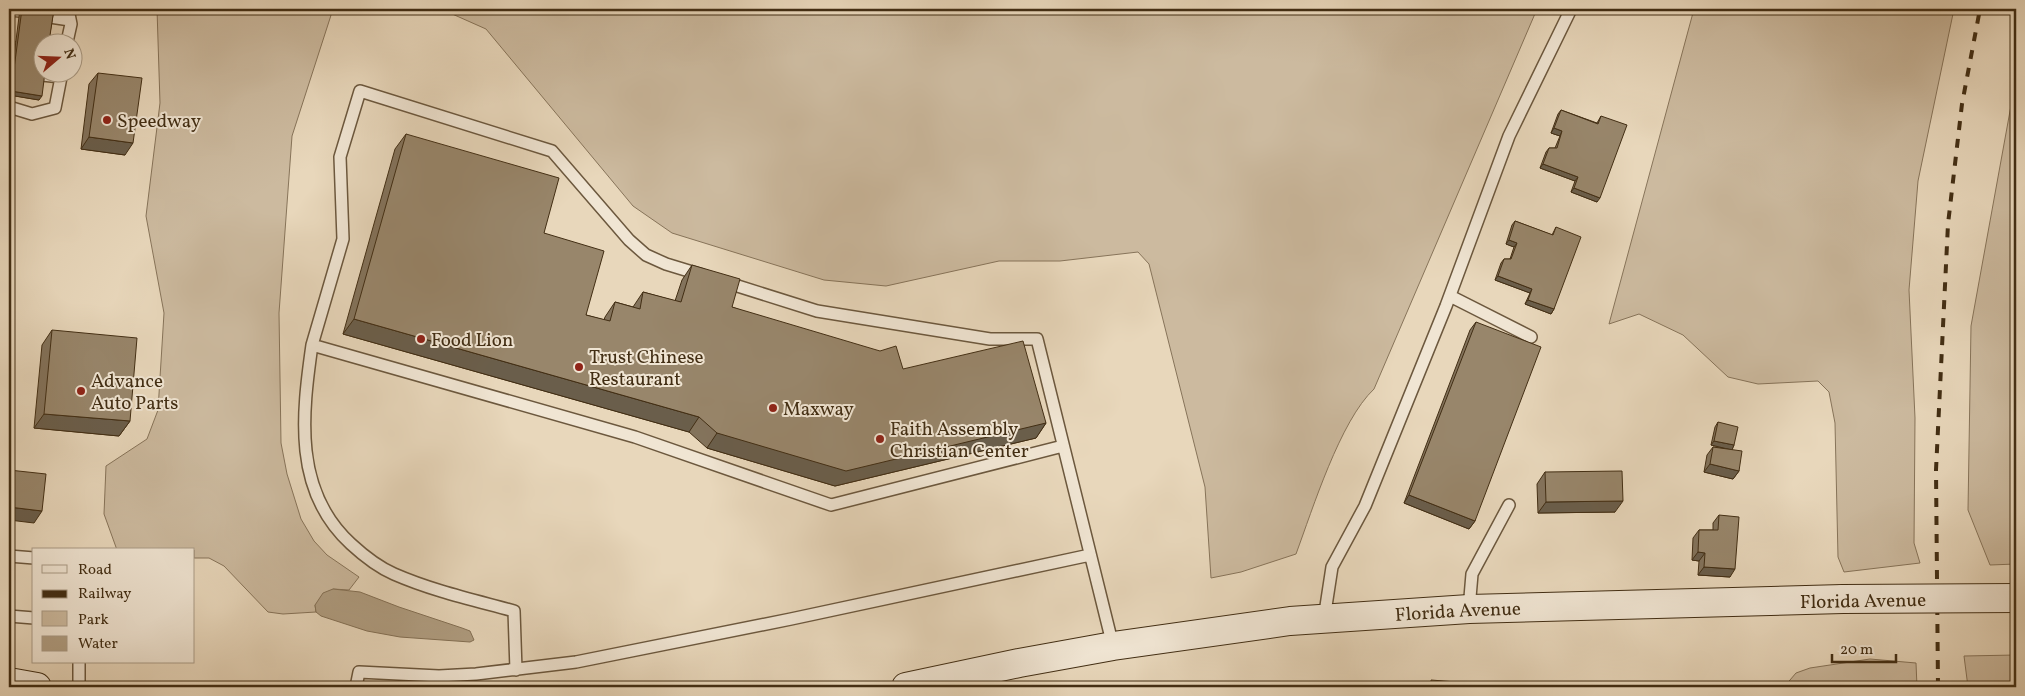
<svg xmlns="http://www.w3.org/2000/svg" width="2025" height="696" font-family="Vollkorn,serif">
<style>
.green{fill:#ccba9f;stroke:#87745a}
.water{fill:#b09e82;stroke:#847156}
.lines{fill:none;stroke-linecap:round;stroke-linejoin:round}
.service-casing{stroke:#6c583e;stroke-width:14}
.secondary-casing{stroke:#422e14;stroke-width:30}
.service{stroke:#f0e5d3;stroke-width:11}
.secondary{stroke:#f0e5d3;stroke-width:28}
.rail{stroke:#422e14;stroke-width:4;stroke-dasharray:9 9;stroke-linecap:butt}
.secondary-bridge-casing{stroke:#422e14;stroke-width:30;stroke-linecap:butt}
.secondary-bridge{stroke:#f0e5d3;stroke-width:28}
.wall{fill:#83735c;stroke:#422e14}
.shaded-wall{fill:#6a5e4b;stroke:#422e14}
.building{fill:#98866b;stroke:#422e14}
.poi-dot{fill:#8f2418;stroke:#f0e5d3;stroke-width:2}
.labels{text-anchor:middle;stroke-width:4;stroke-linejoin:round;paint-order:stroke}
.poi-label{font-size:19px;fill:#422e14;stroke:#f0e5d3;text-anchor:start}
.street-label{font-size:19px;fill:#422e14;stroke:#f0e5d3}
</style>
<rect width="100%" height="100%" fill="#e8d7bb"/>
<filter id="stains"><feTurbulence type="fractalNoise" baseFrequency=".004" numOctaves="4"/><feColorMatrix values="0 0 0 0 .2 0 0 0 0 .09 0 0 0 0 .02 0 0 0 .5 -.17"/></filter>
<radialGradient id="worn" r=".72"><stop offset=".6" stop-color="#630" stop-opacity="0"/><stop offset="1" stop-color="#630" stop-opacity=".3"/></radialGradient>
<path class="green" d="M157,9H333L292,136L279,313L281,443L287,474L301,519L314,541L327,555L359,577L349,590L333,589L315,605L316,612L283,614L268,612L224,566L209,558H194V550H117L104,514L106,466L147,439L158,410L164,313L146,216L160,103Z
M441,9H1537L1374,389C1340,421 1313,508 1296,554L1241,572L1211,578L1205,487L1149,264L1138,252L1060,261H999L886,286L824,280L672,233L633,206L486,29Z
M1694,9H1954L1918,181L1909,290L1915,418L1914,543L1920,563L1844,572L1838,557L1835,423L1829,392L1818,381L1758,384L1728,377L1683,335L1639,314L1609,324Z
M2016,78V564L1990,565L1968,510L1971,326Z
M2016,655V687H1968L1964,656Z
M1870,659L1916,663L1917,687H1784L1796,673L1810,668Z"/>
<path class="water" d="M333,589L360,592L399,607L462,628L470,631L474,640L470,642L400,637L367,631L321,616L316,612L315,605L323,593Z"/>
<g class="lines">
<g class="service-casing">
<path id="service" d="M9,10L20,11
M50,17L70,20
M67,42L71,24L68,9
M9,47L15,48
M42,75L61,77
M9,107L32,114L55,108L62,72
M725,282L817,311L990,339H1037L1113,646
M1450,296L1531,337
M312,345L343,239L340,157L360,91L552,151L629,240L646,255L666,264L702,275
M9,556L34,558
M1469,609L1472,574L1509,505
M9,616L34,618
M1324,619L1332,567L1365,506L1446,306L1509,136L1571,9
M516,670L514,611C474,600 433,591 394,574C378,567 364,556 351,544C293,491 302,415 312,345L635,437L831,505L1063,446
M79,687V662
M356,687L359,672L439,676L476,674L576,662L791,619L1090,555"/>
</g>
<g class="secondary-casing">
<g id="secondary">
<path d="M9,682L37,687"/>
<path id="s1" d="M906,687L1019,663L1113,646L1290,621L1469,609L1843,599"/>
</g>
</g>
<use href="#service" class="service"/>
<use href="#secondary" class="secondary"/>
<path class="rail" d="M1938,687L1936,470L1948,224L1962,104L1980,9"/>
<g class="secondary-bridge-casing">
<path id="secondary-bridge" d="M1843,599L2016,598"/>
</g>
<use href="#secondary-bridge" class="secondary-bridge"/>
</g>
<path class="wall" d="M20,9H54L39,100L9,95Z
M98,73L125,155L81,149L89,84Z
M1561,110L1597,123L1601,116L1597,202L1571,192L1575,181L1540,168L1546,152L1549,148H1555L1560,136L1551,133L1558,114Z
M406,134L544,233L586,315L604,320L605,317L615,302L633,307L643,292L675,301L682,280L692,265L732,307L1046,423L1036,438L835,486L707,448L689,432L343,334L395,149Z
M1515,221L1552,235L1556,227L1554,309L1551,314L1525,304L1530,293L1495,280L1501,263L1504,259H1510L1514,247L1506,244L1512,225Z
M1476,322L1475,521L1469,529L1404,503L1470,330Z
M52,330L130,421L119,436L34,428L42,345Z
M1718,422L1734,445L1732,449L1739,471L1733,479L1704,472L1707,455L1713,447L1728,449L1711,445L1715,427Z
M1545,472L1615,512L1538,513L1537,484Z
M1719,515L1730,577L1698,575L1699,561L1692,560L1693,538L1699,530H1713V523Z"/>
<path class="shaded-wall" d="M11,91L42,96L39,100L9,95Z
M1554,128L1562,131L1560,136L1551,133Z
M89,137L133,143L125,155L81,149Z
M1543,164L1578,177L1575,181L1540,168Z
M1574,188L1600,198L1597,202L1571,192Z
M1509,240L1517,243L1514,247L1506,244Z
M1498,276L1532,289L1530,293L1495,280Z
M1528,300L1554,309L1551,314L1525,304Z
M354,319L699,417L689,432L343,334Z
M44,414L130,421L119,436L34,428Z
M1046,423L1036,438L835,486L707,448L717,433Z
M1714,441L1734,445L1732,450L1711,445Z
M1710,464L1739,471L1733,479L1704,472Z
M1409,495L1475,521L1469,529L1404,503Z
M1623,501L1615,512L1538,513L1546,502Z
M9,507L42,511L34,523L9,520Z
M1698,552L1705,553L1699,561L1692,560Z
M1704,567L1735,569L1730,577L1698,575Z"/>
<path class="building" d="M22,9H54L49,42H42V72H45L42,96L11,91Z
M98,73L142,78L133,143L89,137Z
M1561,110L1598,124L1601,116L1627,125L1600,198L1574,188L1578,177L1543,164L1549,148H1557L1562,131L1554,128Z
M406,134L559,178L544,233L604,251L586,315L610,321L615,302L640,309L643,292L681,302L692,265L740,279L732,307L880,351L896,346L903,369L1023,341L1046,423L846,471L717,433L699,417L354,319Z
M1515,221L1553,235L1556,227L1581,237L1554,309L1528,300L1532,289L1498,276L1504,259H1511L1517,243L1509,240Z
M1476,322L1541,347L1475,521L1409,495Z
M52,330L137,338L130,421L44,414Z
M1718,422L1738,427L1734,445L1714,441Z
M1713,447L1742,451L1739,471L1710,464Z
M9,470L46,474L42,511L9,507Z
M1622,471L1623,501L1546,502L1545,472Z
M1719,515L1739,517L1735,569L1704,567L1705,553L1698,552L1699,530H1718Z
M1431,680L1456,682L1455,687H1428V685H1431Z
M1203,682L1232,687H1202Z"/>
<g class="poi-dot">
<circle cx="107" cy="120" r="5"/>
<circle cx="421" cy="339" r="5"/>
<circle cx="579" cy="367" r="5"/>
<circle cx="81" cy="391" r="5"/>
<circle cx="773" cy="408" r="5"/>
<circle cx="880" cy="439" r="5"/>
</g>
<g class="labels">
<g class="poi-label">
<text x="117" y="127">Speedway</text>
<text x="431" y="346">Food Lion</text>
<text x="589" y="363">Trust Chinese<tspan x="589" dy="22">Restaurant</tspan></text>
<text x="91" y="387">Advance<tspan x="91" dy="22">Auto Parts</tspan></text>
<text x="783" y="415">Maxway</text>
<text x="890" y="435">Faith Assembly<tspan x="890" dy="22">Christian Center</tspan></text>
</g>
<g class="street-label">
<text transform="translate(1863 600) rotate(-1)" y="7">Florida Avenue</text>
<text dy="7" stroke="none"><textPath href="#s1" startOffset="558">Florida Avenue</textPath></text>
</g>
</g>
<rect width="2025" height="696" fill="none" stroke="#e8d7bb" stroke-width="30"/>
<rect x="10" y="10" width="2005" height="676" fill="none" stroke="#422e14" stroke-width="2.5"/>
<rect x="15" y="15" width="1995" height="666" fill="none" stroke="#422e14"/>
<rect x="32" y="548" width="162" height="115" fill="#f0e5d3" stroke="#aa9c87"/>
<rect x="42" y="565" width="25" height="8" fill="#f0e5d3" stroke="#aa9c87"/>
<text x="78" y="574" font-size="15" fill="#422e14">Road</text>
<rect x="42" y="590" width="25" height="8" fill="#422e14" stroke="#aa9c87"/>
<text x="78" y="598" font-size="15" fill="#422e14">Railway</text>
<rect x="42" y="611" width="25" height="15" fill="#ccba9f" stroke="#aa9c87"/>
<text x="78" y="624" font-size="15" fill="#422e14">Park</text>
<rect x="42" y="636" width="25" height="15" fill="#b09e82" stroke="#aa9c87"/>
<text x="78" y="648" font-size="15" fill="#422e14">Water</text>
<g transform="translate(58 58) rotate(71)"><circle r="24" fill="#f0e5d3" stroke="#aa9c87"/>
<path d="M0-4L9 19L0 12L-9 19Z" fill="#8f2418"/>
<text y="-8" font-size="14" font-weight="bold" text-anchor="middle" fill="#422e14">N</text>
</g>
<path d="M1832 654v8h64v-8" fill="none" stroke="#422e14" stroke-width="2.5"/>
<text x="1840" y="654" font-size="15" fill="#422e14" stroke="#f0e5d3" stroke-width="4" paint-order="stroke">20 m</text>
<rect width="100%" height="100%" filter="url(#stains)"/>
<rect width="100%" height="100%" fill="url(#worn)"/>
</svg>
